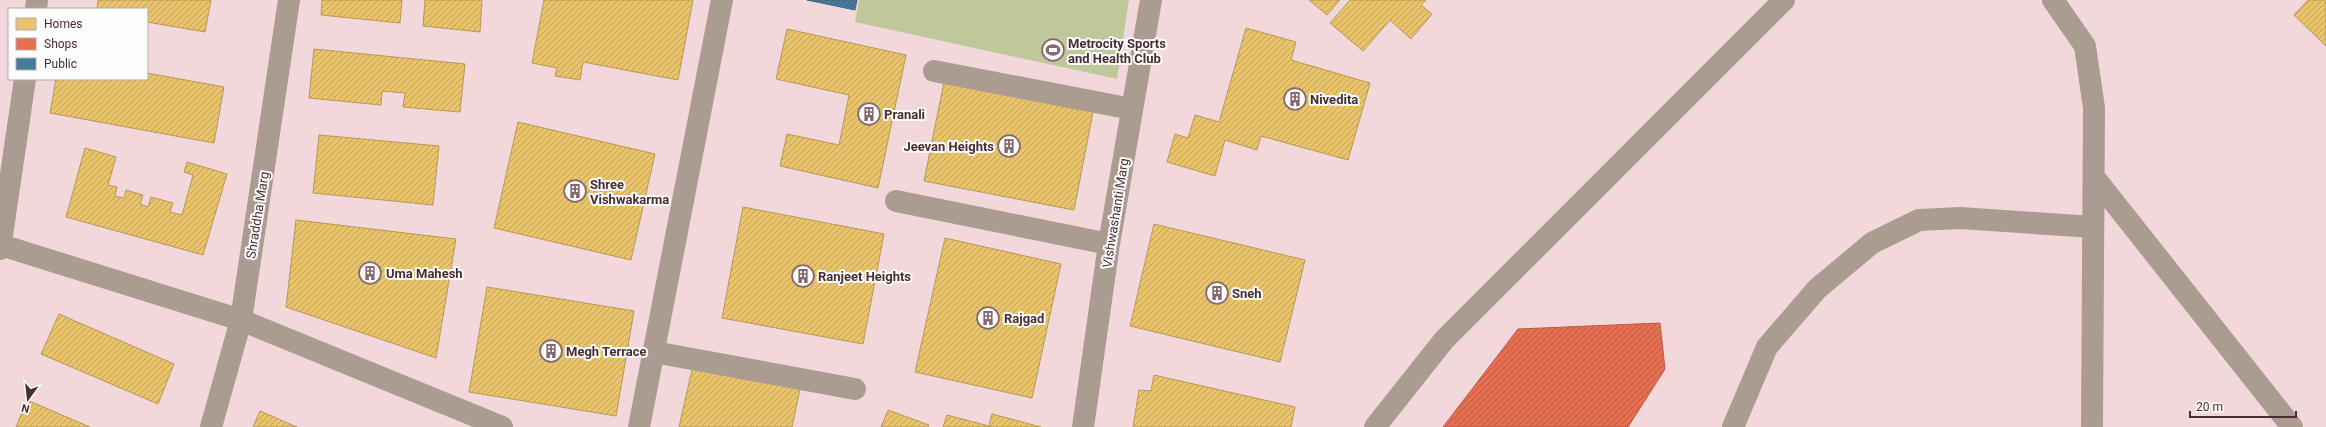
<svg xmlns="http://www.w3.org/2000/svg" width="2326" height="427" font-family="Roboto,sans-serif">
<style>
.pitch{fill:#bec89b}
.homes{fill:url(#homes-hatch);stroke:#b99759}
.shops{fill:url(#shops-hatch);stroke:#b85b47}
.public{fill:url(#public-hatch);stroke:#46647d}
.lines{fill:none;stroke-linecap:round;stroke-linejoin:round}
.minor{stroke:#aa9c91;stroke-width:22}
.labels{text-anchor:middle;stroke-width:4;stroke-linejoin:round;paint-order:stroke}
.poi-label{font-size:13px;font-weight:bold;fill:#4a2d31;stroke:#fcfcfc;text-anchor:start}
.street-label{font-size:13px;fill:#4a2d31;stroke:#fcfcfc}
</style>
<defs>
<pattern id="homes-hatch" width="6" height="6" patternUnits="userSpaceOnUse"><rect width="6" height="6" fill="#e9c46a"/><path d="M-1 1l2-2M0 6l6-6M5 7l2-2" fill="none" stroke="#bfa058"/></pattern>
<pattern id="shops-hatch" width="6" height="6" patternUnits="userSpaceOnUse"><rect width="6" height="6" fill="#e76f51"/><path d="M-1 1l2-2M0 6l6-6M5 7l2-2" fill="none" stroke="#bd5c44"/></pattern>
<pattern id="public-hatch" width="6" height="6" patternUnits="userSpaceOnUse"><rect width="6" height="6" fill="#457b9d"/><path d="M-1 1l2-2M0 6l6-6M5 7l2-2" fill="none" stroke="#3c6581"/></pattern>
</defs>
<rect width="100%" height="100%" fill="#f2d8db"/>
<path class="pitch" d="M859,0H1129L1117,79L855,22Z"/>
<path class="homes" d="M98,0H211L205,32L147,22V9H97Z
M322,0H402L400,23L321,15Z
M425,0H482L480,32L423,26Z
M544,0H693L678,80L583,62L580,80L555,76L557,68L532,63Z
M1309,0H1340L1327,15Z
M1350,0H1426L1421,5L1432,14L1411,39L1390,20L1363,51L1330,23Z
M2308,0H2326V46L2294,15Z
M1246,28L1296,42L1291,60L1370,83L1348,160L1261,136L1257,150L1225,140L1215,176L1167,162L1175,134L1188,138L1195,115L1219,122Z
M787,29L906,55L878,188L780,166L787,134L839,145L849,95L776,79Z
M314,49L465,64L460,112L403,107L405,93L382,91L381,105L309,98Z
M147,73L224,87L214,143L50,113L56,79H147Z
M944,82L1093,112L1074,210L924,181Z
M518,122L655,154L631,260L494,228Z
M319,135L439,146L433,205L313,193Z
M85,148L116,157L108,185L117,187L115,196L124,198L126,190L143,195L140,204L148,207L151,197L173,203L170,212L182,215L193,175L184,172L187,162L227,174L203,255L66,217Z
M743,207L884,234L863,344L722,318Z
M296,220L456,239L436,358L286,307Z
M1154,224L1305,260L1280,362L1130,326Z
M945,238L1061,264L1032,398L915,372Z
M487,287L634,311L616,416L469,392Z
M59,314L174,364L158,404L41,354Z
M693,365L800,389L792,427H679Z
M1154,375L1295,407L1291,427H1133L1139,390L1151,391Z
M27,400L90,427H16Z
M888,410L929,425L928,427H881Z
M260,411L297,427H253Z
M992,414L1041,427H943L947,415L989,426Z"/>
<path class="shops" d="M1660,323L1665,369L1628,427H1443L1518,329Z"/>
<path class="public" d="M807,0H857L855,10Z"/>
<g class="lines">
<path class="minor" d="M2053,0L2085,46L2094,108L2092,427
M36,9L37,0
M934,71L1132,109
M2094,177L2292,427
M896,201L1109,244
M1,245L241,320L502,427
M0,249L25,79
M654,352L855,389
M211,427L241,320L289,0
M639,427L722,0
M1083,427L1109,244L1151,0
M1375,427L1444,340L1784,0
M1733,427L1767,347L1817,289L1872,243L1919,220L1960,218L2093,227"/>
</g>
<defs>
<g id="stadium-ring" transform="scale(1.15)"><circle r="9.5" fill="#fcfcfc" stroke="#85696c" stroke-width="1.5"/><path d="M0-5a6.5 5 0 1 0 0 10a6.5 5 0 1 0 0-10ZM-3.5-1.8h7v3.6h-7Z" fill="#85696c"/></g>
<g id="building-ring" transform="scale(1.15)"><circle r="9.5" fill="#fcfcfc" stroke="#85696c" stroke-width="1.5"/><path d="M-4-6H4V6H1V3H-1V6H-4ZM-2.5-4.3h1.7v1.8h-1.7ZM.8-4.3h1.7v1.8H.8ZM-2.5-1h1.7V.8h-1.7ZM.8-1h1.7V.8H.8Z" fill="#85696c"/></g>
</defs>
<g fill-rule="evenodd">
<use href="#stadium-ring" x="1053" y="50"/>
<use href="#building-ring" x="1295" y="99"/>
<use href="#building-ring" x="869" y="114"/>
<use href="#building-ring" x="1009" y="146"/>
<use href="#building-ring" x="575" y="191"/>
<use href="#building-ring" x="370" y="273"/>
<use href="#building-ring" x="803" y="276"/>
<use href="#building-ring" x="1217" y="293"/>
<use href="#building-ring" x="988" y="318"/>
<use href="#building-ring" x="551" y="351"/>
</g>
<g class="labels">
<g class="poi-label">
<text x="1068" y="48">Metrocity Sports<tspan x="1068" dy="15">and Health Club</tspan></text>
<text x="1310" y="104">Nivedita</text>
<text x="884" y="119">Pranali</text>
<text x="994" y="151" text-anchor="end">Jeevan Heights</text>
<text x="590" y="189">Shree<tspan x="590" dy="15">Vishwakarma</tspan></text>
<text x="386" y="278">Uma Mahesh</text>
<text x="818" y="281">Ranjeet Heights</text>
<text x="1232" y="298">Sneh</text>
<text x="1004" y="323">Rajgad</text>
<text x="566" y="356">Megh Terrace</text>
</g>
<g class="street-label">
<text transform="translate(1115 213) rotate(-81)" y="5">Vishwashanti Marg</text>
<text transform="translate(257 215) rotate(-81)" y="5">Shraddha Marg</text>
</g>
</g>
<rect x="8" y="8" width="140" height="72" fill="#fcfcfc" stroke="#b5a9ab"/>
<rect x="16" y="18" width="20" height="12" fill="#e9c46a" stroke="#b5a9ab"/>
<text x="44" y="28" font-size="12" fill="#4a2d31">Homes</text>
<rect x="16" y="38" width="20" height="12" fill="#e76f51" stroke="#b5a9ab"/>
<text x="44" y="48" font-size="12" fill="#4a2d31">Shops</text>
<rect x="16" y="58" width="20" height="12" fill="#457b9d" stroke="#b5a9ab"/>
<text x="44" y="68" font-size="12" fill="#4a2d31">Public</text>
<g transform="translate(28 399) rotate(195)" stroke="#fcfcfc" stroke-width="3" paint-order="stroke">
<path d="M0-3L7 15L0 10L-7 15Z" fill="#4a2d31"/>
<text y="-6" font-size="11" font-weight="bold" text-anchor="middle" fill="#4a2d31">N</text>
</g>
<path d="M2190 411v6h106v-6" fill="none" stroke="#4a2d31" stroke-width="2"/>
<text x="2196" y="411" font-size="12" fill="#4a2d31" stroke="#fcfcfc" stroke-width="3" paint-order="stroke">20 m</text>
</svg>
